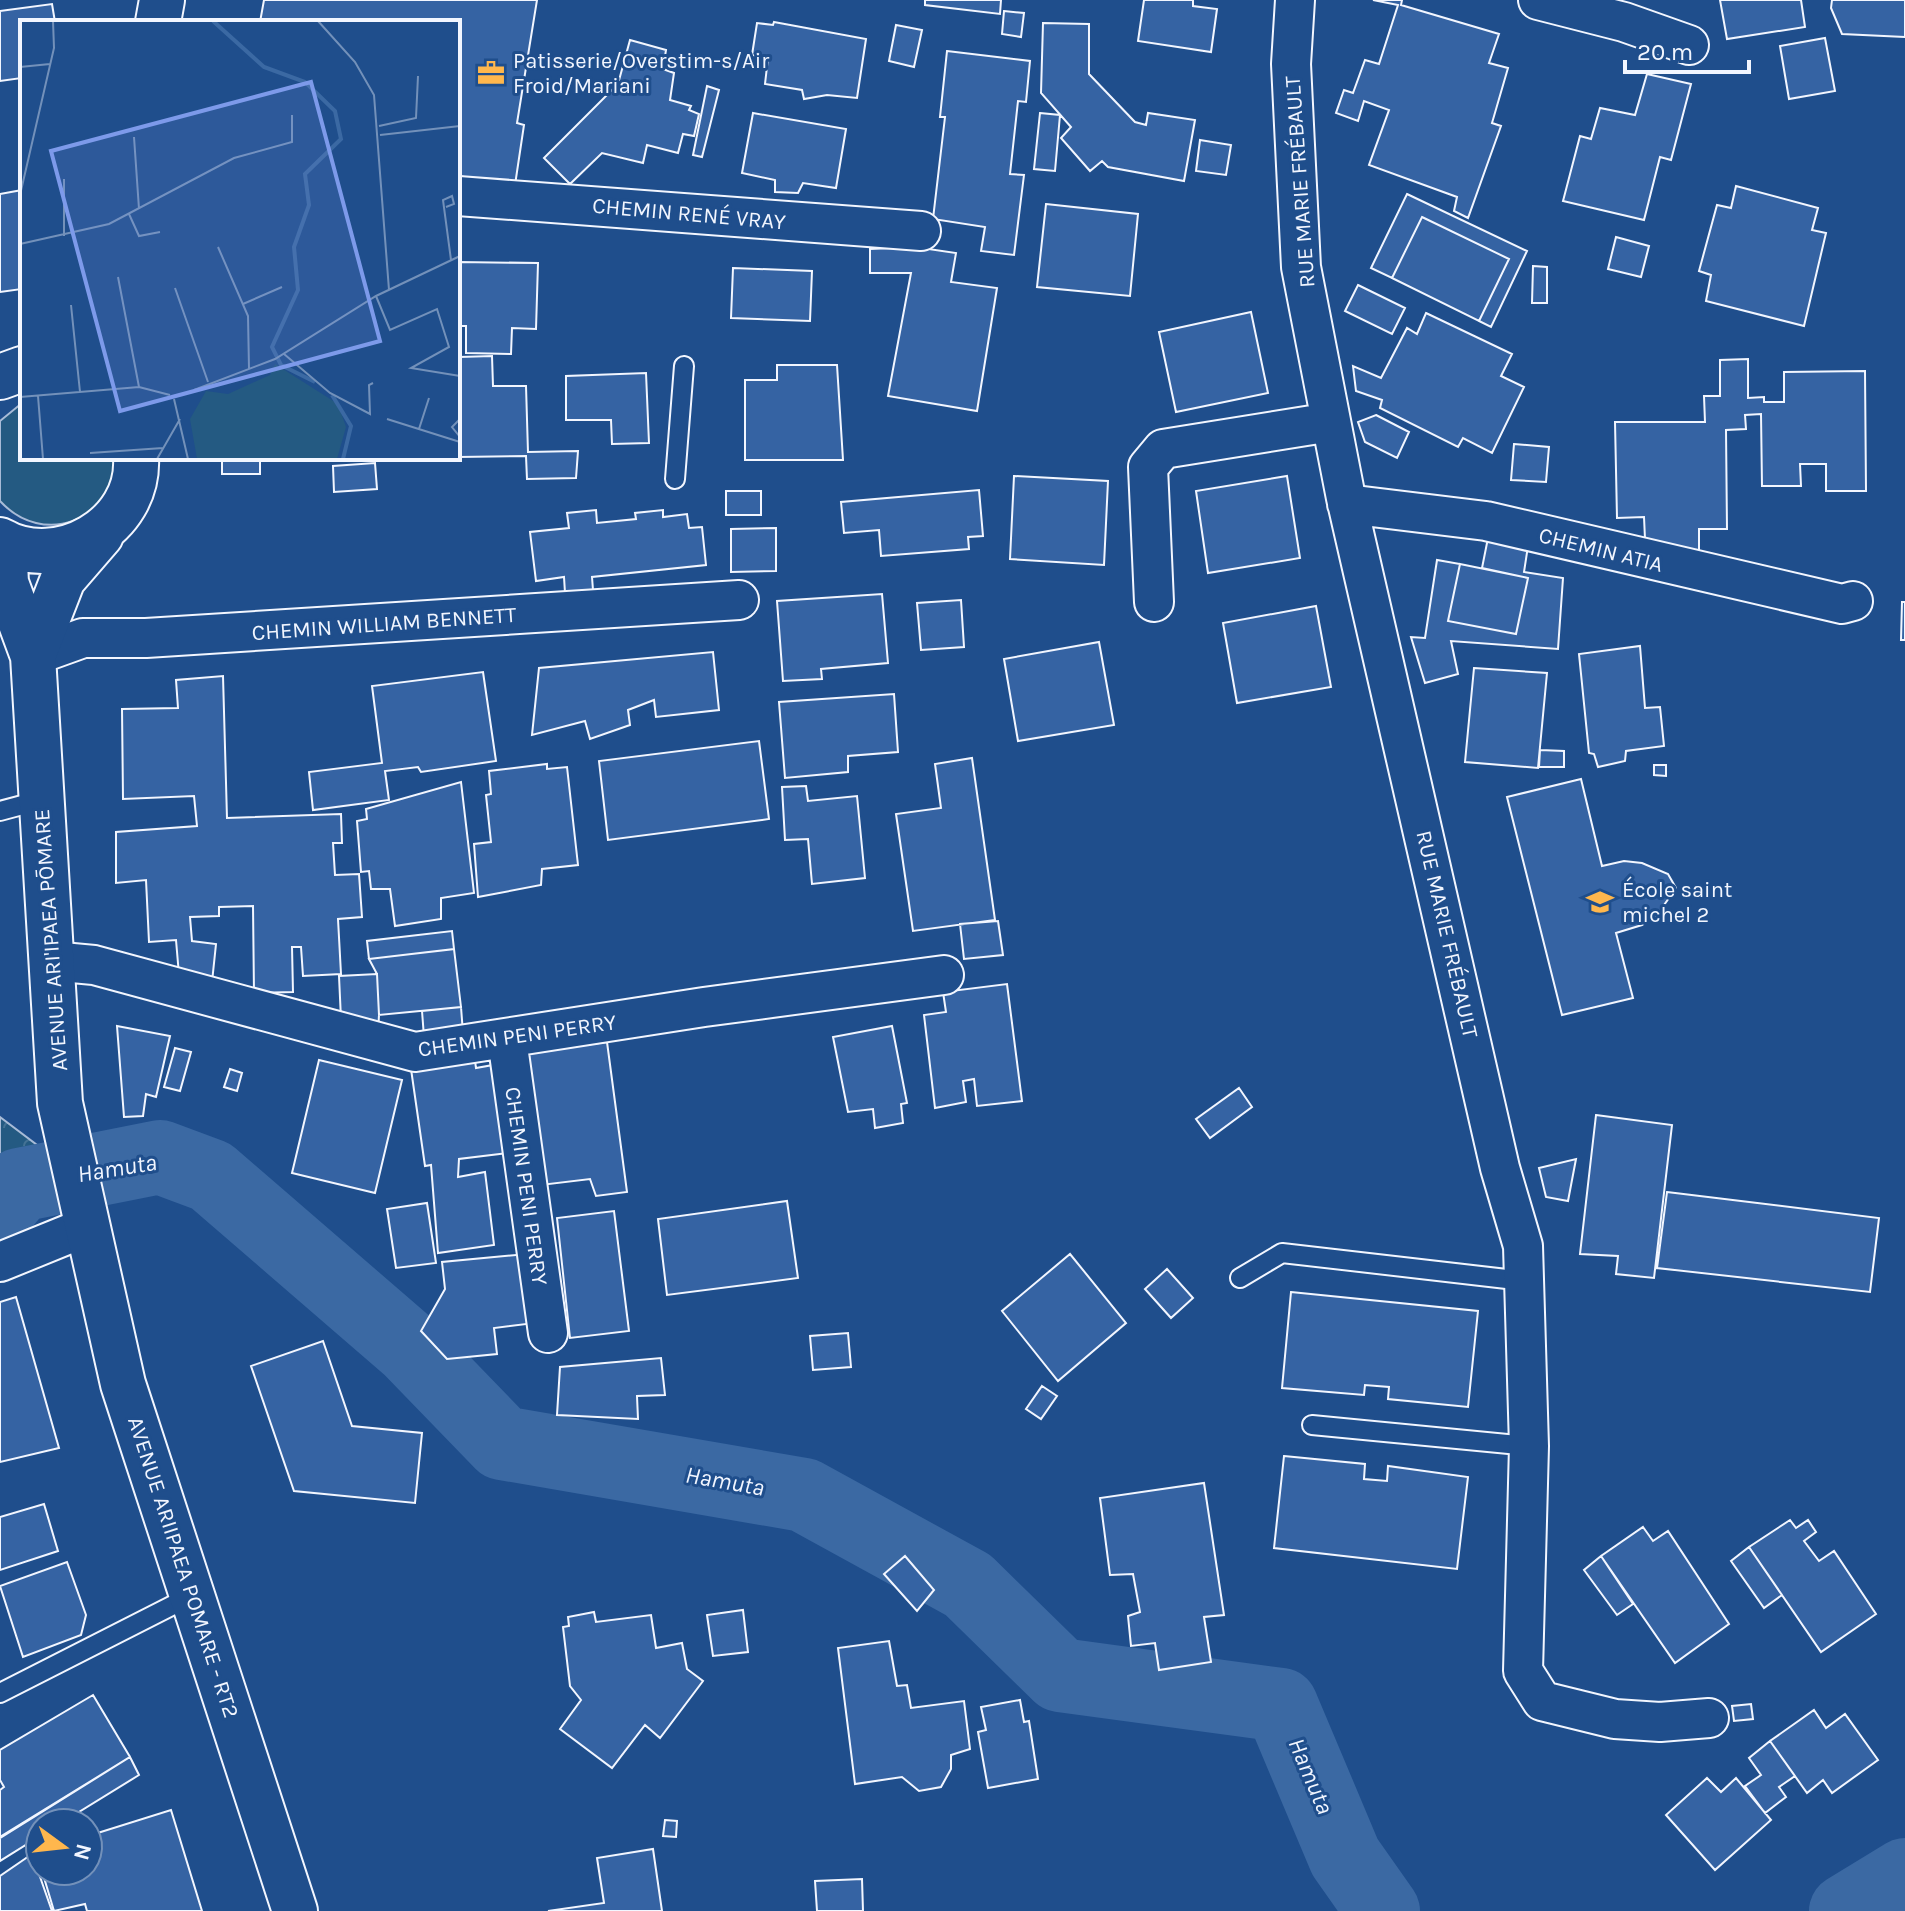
<svg xmlns="http://www.w3.org/2000/svg" width="1905" height="1911" font-family="Karla,sans-serif">
<style>
.park{fill:url(#park-crowns);stroke:#a8bbd7;stroke-width:2}
.garden{fill:#245a82;stroke:#a8bbd7;stroke-width:2}
.lines{fill:none;stroke-linecap:round;stroke-linejoin:round}
.river{stroke:#3b69a3;stroke-width:74}
.building{fill:#3563a3;stroke:#f2f6ff;stroke-width:2}
.lane-casing{stroke:#f2f6ff;stroke-width:22}
.street-casing{stroke:#f2f6ff;stroke-width:42}
.primary-casing{stroke:#f2f6ff;stroke-width:48}
.lane{stroke:#1f4e8c;stroke-width:18}
.street{stroke:#1f4e8c;stroke-width:38}
.primary{stroke:#1f4e8c;stroke-width:44}
.labels{text-anchor:middle;stroke-width:6;stroke-linejoin:round;paint-order:stroke}
.poi-label{font-size:22px;fill:#f2f6ff;stroke:#1f4e8c;text-anchor:start}
.street-label{font-size:22px;fill:#f2f6ff;stroke:#1f4e8c}
.water-label{font-size:24px;font-style:italic;fill:#f2f6ff;stroke:#1f4e8c}
.inset-river{fill:none;stroke:#3b69a3;stroke-width:4}
.inset-road{fill:none;stroke:#7391ba;stroke-width:2}
.view{fill:#7d9aea;fill-opacity:0.15;stroke:#7d9aea;stroke-width:4}
.inset-edge{fill:none;stroke:#f2f6ff;stroke-width:4}
</style>
<defs>
<pattern id="park-crowns" width="20" height="18" patternUnits="userSpaceOnUse" patternTransform="scale(2)"><rect width="20" height="18" fill="#245a82"/><path d="M2 6a3 3 0 1 1 6 0M12 15a3 3 0 1 1 6 0" fill="none" stroke="#447295"/></pattern>
</defs>
<rect width="100%" height="100%" fill="#1f4e8c"/>
<path class="park" d="M0,1117L37,1145L0,1187Z"/>
<path class="garden" d="M22,403V458H116C114,521 43,548 0,501V421Z"/>
<g class="lines">
<path class="river" d="M0,1208L19,1185L160,1157L211,1176L410,1348L502,1443L804,1495L968,1585L1060,1675L1281,1705L1345,1857L1383,1911
M1846,1911L1905,1875"/>
</g>
<path class="building" d="M264,0H537L517,123L524,125L515,185L458,176V22H260Z
M925,0H1001L1000,14L925,5Z
M1144,0H1193V6L1217,9L1211,52L1138,41Z
M1373,0H1402L1401,5L1499,34L1489,63L1508,68L1492,123L1501,126L1468,218L1454,211L1457,197L1369,165L1389,110L1364,101L1358,121L1336,113L1344,90L1353,93L1365,60L1379,64L1398,5Z
M1720,0H1801L1805,27L1727,39Z
M1832,0H1905V37L1842,34L1831,8Z
M52,4L55,22H22V78L0,81V11Z
M1004,11L1024,13L1021,37L1002,34Z
M774,22L866,39L857,98L827,95L804,99L802,90L765,84L768,58L752,55L757,23L773,25Z
M1043,23L1089,24V74L1135,122L1146,125L1148,113L1195,120L1184,181L1108,167L1102,161L1090,171L1061,138L1071,127L1041,93Z
M896,25L922,30L914,67L889,61Z
M1825,38L1835,91L1789,99L1780,46Z
M630,40L666,50L663,69L674,73L670,100L691,106L689,110L699,114L694,136L683,134L678,153L647,145L643,163L602,153L570,184L544,158L618,84Z
M947,51L1030,61L1026,102L1018,101L1010,174L1024,175L1014,255L981,251L985,227L933,219L945,117H940Z
M1647,74L1691,84L1671,160L1660,157L1644,220L1563,201L1580,136L1591,139L1600,108L1635,115Z
M707,86L719,90L702,157L693,155Z
M753,113L846,129L836,188L803,183L798,193L775,192V180L742,173Z
M1040,113L1060,115L1055,171L1034,169Z
M1200,140L1231,145L1226,175L1196,171Z
M1736,186L1818,208L1812,230L1826,233L1804,326L1706,301L1711,275L1699,271L1717,205L1731,208Z
M22,190V289L0,292V194Z
M1407,194L1527,251L1491,327L1479,321L1509,259L1422,217L1392,278L1371,268Z
M1046,204L1138,214L1130,296L1037,287Z
M1422,217L1509,259L1479,321L1392,278Z
M1616,237L1649,246L1641,277L1608,269Z
M915,247L956,253L951,282L997,288L977,411L888,396L911,273H870V249Z
M458,262L538,263L536,329L512,328L511,354L466,353V326H458Z
M1533,266L1547,267V303H1532Z
M733,268L812,271L810,321L731,318Z
M1358,285L1405,308L1392,334L1345,311Z
M1251,312L1268,393L1176,412L1159,332Z
M1426,313L1512,354L1501,376L1524,387L1492,453L1463,438L1458,447L1380,408L1382,400L1356,391L1353,366L1381,378L1407,328L1417,334Z
M492,356L493,386H526L528,452L578,451L576,478L527,479L526,456L458,457L459,357Z
M1748,359V398L1764,397V402H1784V372L1865,371L1866,491H1826V464H1800L1801,486H1762L1761,414L1745,415L1746,429L1726,430L1727,529H1699V553L1645,539L1644,517L1617,518L1615,422H1705L1704,396H1720V360Z
M777,365H837L843,460H745V380H777Z
M646,373L649,443L612,444L611,420H566V376Z
M1376,415L1409,432L1397,458L1365,442L1358,422Z
M1514,444L1549,447L1546,482L1511,480Z
M222,458H260V474H222Z
M375,463L377,489L334,492L333,466Z
M1014,476L1108,481L1104,565L1010,559Z
M1287,476L1300,558L1208,573L1196,491Z
M979,490L983,536L968,537L969,549L881,556L879,530L844,533L841,502Z
M726,491H761V515H726Z
M596,510L597,523L636,519L635,513L663,510V517L687,514L689,528L702,527L706,565L592,577L593,590L565,593L564,577L536,581L530,532L569,528L567,513Z
M776,528V571L731,572V529Z
M1488,538L1528,546L1524,572L1563,578L1558,649L1451,641L1458,674L1425,683L1411,637L1425,638L1437,560L1460,564L1448,621L1516,634L1528,578L1482,568Z
M1460,564L1528,578L1516,634L1448,621Z
M882,594L888,663L821,669L822,679L783,681L777,601Z
M961,600L964,647L921,650L917,603Z
M1902,602H1905V640H1901Z
M1316,606L1331,687L1237,703L1223,623Z
M1099,642L1114,725L1018,741L1004,659Z
M1640,646L1645,708L1660,707L1664,746L1626,751L1625,761L1598,767L1594,754L1589,753L1579,654Z
M713,652L719,710L656,717L654,700L628,710L630,725L590,739L585,721L532,735L539,668Z
M1474,668L1547,673L1538,768L1465,762Z
M483,672L496,761L421,772L418,767L385,771L389,800L313,810L309,772L382,763L372,686Z
M223,676L227,818L341,814L342,843H333L335,875L359,874L362,917L338,919L341,974L303,976L301,947H292L293,992L254,993L253,906L219,907V916L190,917L192,941L216,944L212,982L179,975L176,940L149,942L146,880L116,883V832L197,826L194,796L123,799L122,709L178,708L176,680Z
M894,694L898,752L848,756V772L785,778L779,702Z
M759,741L769,819L608,840L599,761Z
M1540,750L1564,751V767H1539Z
M972,758L995,920L913,931L896,814L941,808L935,764Z
M547,764V769L567,767L578,865L542,869L541,885L478,897L474,844L491,842L486,795L491,794L489,771Z
M1654,765H1666V776L1654,775Z
M1581,779L1602,866L1624,861L1642,863L1668,874L1676,888L1657,915L1642,925L1616,933L1633,998L1562,1015L1507,797Z
M461,782L474,893L441,898V919L395,926L390,889H371L369,871L361,872L357,821L367,819L366,809Z
M806,786L808,801L857,796L865,878L812,884L808,839L785,840L782,787Z
M998,921L1003,955L964,959L960,924Z
M452,931L454,949L369,959L367,941Z
M454,949L461,1007L379,1015L377,974L369,959Z
M377,974L379,1015L378,1032L341,1019L339,976Z
M1007,984L1022,1101L977,1106L974,1079L963,1081L966,1102L935,1108L924,1015L946,1012L943,992Z
M461,1007L463,1033L424,1037L422,1011Z
M117,1026L170,1036L156,1097L146,1094L143,1116L124,1117Z
M892,1026L907,1103L901,1104L903,1123L875,1128L873,1109L848,1112L833,1037Z
M607,1042L627,1192L596,1196L590,1179L541,1185L524,1053Z
M175,1048L191,1052L180,1091L164,1087Z
M319,1060L402,1080L375,1193L292,1173Z
M475,1061L476,1068L504,1063L517,1152L459,1159L458,1177L485,1172L494,1245L438,1253L431,1165L425,1166L411,1069Z
M230,1069L242,1073L237,1091L224,1087Z
M1239,1088L1252,1107L1210,1138L1196,1119Z
M1596,1115L1672,1125L1654,1278L1616,1274L1618,1256L1580,1254Z
M1576,1159L1568,1201L1546,1197L1539,1168Z
M1667,1192L1879,1218L1870,1292L1657,1268Z
M787,1201L798,1278L667,1295L658,1219Z
M427,1203L436,1263L396,1268L387,1209Z
M614,1211L629,1331L570,1338L557,1218Z
M527,1254L535,1323L494,1328L497,1354L447,1359L421,1331L445,1289L442,1262Z
M1070,1254L1126,1323L1058,1381L1002,1311Z
M1167,1269L1193,1298L1171,1318L1145,1289Z
M1291,1292L1478,1311L1468,1407L1388,1399L1389,1387L1365,1385L1364,1395L1282,1388Z
M16,1297L59,1448L0,1462V1302Z
M848,1333L851,1367L813,1370L810,1336Z
M323,1341L352,1426L422,1433L415,1503L294,1491L251,1366Z
M661,1358L665,1395L637,1396L638,1419L557,1415L560,1367Z
M1042,1386L1057,1396L1041,1419L1026,1409Z
M1284,1456L1365,1464L1364,1479L1387,1481L1388,1466L1468,1477L1457,1569L1274,1548Z
M1204,1483L1224,1615L1204,1617L1211,1662L1159,1670L1155,1643L1131,1646L1128,1616L1140,1612L1133,1574L1110,1575L1100,1498Z
M44,1504L58,1551L0,1570V1517Z
M1790,1520L1796,1528L1808,1520L1816,1532L1804,1541L1819,1561L1834,1551L1876,1614L1821,1652L1749,1547Z
M1643,1527L1653,1541L1668,1531L1729,1624L1675,1663L1601,1556Z
M1749,1547L1782,1595L1764,1608L1731,1561Z
M905,1556L934,1590L917,1611L884,1574Z
M1601,1556L1633,1604L1617,1615L1584,1570Z
M67,1562L86,1615L81,1635L23,1657L0,1586Z
M743,1610L748,1652L713,1656L707,1615Z
M594,1612L596,1622L651,1615L656,1648L682,1643L687,1669L703,1681L660,1738L645,1725L612,1768L560,1729L581,1700L570,1686L563,1627L569,1626L568,1617Z
M889,1641L897,1686L907,1685L911,1708L964,1701L970,1749L951,1755V1769L941,1787L919,1791L902,1777L855,1784L838,1648Z
M93,1695L130,1757L0,1838V1790L4,1787L0,1780V1750Z
M1020,1700L1024,1722L1029,1721L1038,1779L988,1788L978,1732L986,1730L981,1707Z
M1751,1704L1753,1719L1734,1721L1732,1706Z
M1814,1710L1826,1728L1845,1714L1878,1760L1832,1793L1823,1780L1807,1793L1770,1741Z
M1770,1741L1795,1776L1779,1787L1786,1797L1765,1813L1745,1786L1761,1775L1749,1758Z
M130,1757L139,1775L61,1823H40V1836L0,1861V1837Z
M1707,1778L1721,1792L1736,1778L1771,1820L1715,1870L1666,1815Z
M171,1810L202,1911H87L85,1904L54,1911L42,1871H88V1836Z
M665,1820L677,1821L676,1837L663,1836Z
M653,1849L662,1911H548L604,1903L597,1858Z
M32,1854L52,1911H0V1876Z
M862,1879L863,1911H817L815,1881Z"/>
<g class="lines">
<g class="lane-casing">
<path id="lane" d="M675,479L684,366
M0,811L41,800
M1240,1278L1282,1253L1524,1281
M1312,1425L1529,1446
M0,1693L191,1596"/>
</g>
<g class="street-casing">
<path id="street" d="M1295,0L1291,64L1301,267L1346,498L1500,1168L1523,1246L1529,1446L1523,1671L1542,1701L1615,1719L1660,1722L1709,1718
M1538,0L1624,22L1689,45
M458,196L921,231
M1347,504L1486,521L1842,604L1853,601
M1154,602L1148,467L1163,449L1331,422
M33,656L83,638H146L739,600
M51,961L94,965L415,1052L704,1007L944,975
M507,1039L548,1333
M0,1262L86,1227"/>
</g>
<g class="primary-casing">
<path id="primary" d="M158,22L162,0
M0,377L22,369
M0,540C58,573 140,527 136,458
M4,542L6,583L33,656L60,1103L123,1384L295,1911
M33,656L63,579L101,535"/>
</g>
<use href="#lane" class="lane"/>
<use href="#street" class="street"/>
<use href="#primary" class="primary"/>
</g>
<defs>
<g id="office-bare" transform="scale(2.16)"><path d="M-6-3h4V-5.5h4V-3h4V5H-6ZM-1-4.5V-3h2v-1.5ZM-6 0V1H6V0Z" fill="#ffb74d" stroke="#1f4e8c" stroke-width="2.5" paint-order="stroke"/></g>
<g id="school-bare" transform="scale(2.16)"><path d="M0-5L7-2L0 1L-7-2ZM-4 1L0 2.5L4 1V4Q0 6-4 4Z" fill="#ffb74d" stroke="#1f4e8c" stroke-width="2.5" paint-order="stroke"/></g>
</defs>
<g fill-rule="evenodd">
<use href="#office-bare" x="491" y="73"/>
<use href="#school-bare" x="1600" y="902"/>
</g>
<g class="labels">
<g class="poi-label">
<text x="513" y="68">Patisserie/Overstim-s/Air<tspan x="513" dy="25">Froid/Mariani</tspan></text>
<text x="1622" y="897">École saint<tspan x="1622" dy="25">michel 2</tspan></text>
</g>
<g class="street-label">
<text transform="translate(1299 182) rotate(-94)" y="8">RUE MARIE FRÉBAULT</text>
<text transform="translate(689 213) rotate(5)" y="8">CHEMIN RENÉ VRAY</text>
<text transform="translate(1601 549) rotate(14)" y="8">CHEMIN ATIA</text>
<text transform="translate(384 623) rotate(-4)" y="8">CHEMIN WILLIAM BENNETT</text>
<text transform="translate(1448 934) rotate(77)" y="8">RUE MARIE FRÉBAULT</text>
<text transform="translate(50 940) rotate(-94)" y="8">AVENUE ARI'IPAEA PŌMARE</text>
<text transform="translate(517 1035) rotate(-8)" y="8">CHEMIN PENI PERRY</text>
<text transform="translate(527 1186) rotate(82)" y="8">CHEMIN PENI PERRY</text>
<text transform="translate(184 1567) rotate(72)" y="8">AVENUE ARIIPAEA POMARE - RT2</text>
</g>
<g class="water-label">
<text transform="translate(117 1168) rotate(-9)" y="8">Hamuta</text>
<text transform="translate(725 1481) rotate(10)" y="8">Hamuta</text>
<text transform="translate(1311 1776) rotate(67)" y="8">Hamuta</text>
</g>
</g>
<g transform="translate(20 20)">
<rect width="440" height="440" fill="#1f4e8c"/>
<path d="M255,344L318,384L326,407L317,439H177L170,399L186,371L208,374L250,355Z" fill="#245a82"/>
<path class="inset-river" d="M193,1L244,47L285,62L315,91L321,119L285,154L289,185L274,227L278,270L252,327L261,345L295,362M312,375L331,406L323,439"/>
<path class="inset-road" d="M298,1L335,42L354,75L369,270M0,47L30,44M359,106L396,98L398,56M360,115L440,106M114,117L119,189M0,175L34,28L33,1M426,187L434,184L432,176L423,180L431,240M109,194L119,216L140,212M44,216V159M0,224L89,204L214,138L272,122V95M198,227L228,296L229,349M98,257L119,367M155,268L188,362M356,276L370,310L417,289L429,327L391,348L440,356M223,284L262,267M51,285L60,372M264,334L310,373L350,394L349,365L353,363M174,370L255,339L356,276L440,236M18,376L23,439M0,377L119,367L150,375M154,379L168,439M367,399L440,422M440,399L432,407L440,417M399,409L409,378M70,433L143,428M137,439L160,399"/>
<path class="view" d="M291,62L360,321L100,391L31,131Z"/>
<rect width="440" height="440" class="inset-edge"/>
</g>
<g transform="translate(64 1847) rotate(105)"><circle r="38" fill="#1f4e8c" stroke="#7391ba" stroke-width="2"/>
<path d="M0-6L14 30L0 20L-14 30Z" fill="#ffb74d"/>
<text y="-12" font-size="22" font-weight="bold" text-anchor="middle" fill="#f2f6ff">N</text>
</g>
<path d="M1625 60v12h124v-12" fill="none" stroke="#f2f6ff" stroke-width="4"/>
<text x="1637" y="60" font-size="24" fill="#f2f6ff" stroke="#1f4e8c" stroke-width="6" paint-order="stroke">20 m</text>
</svg>
